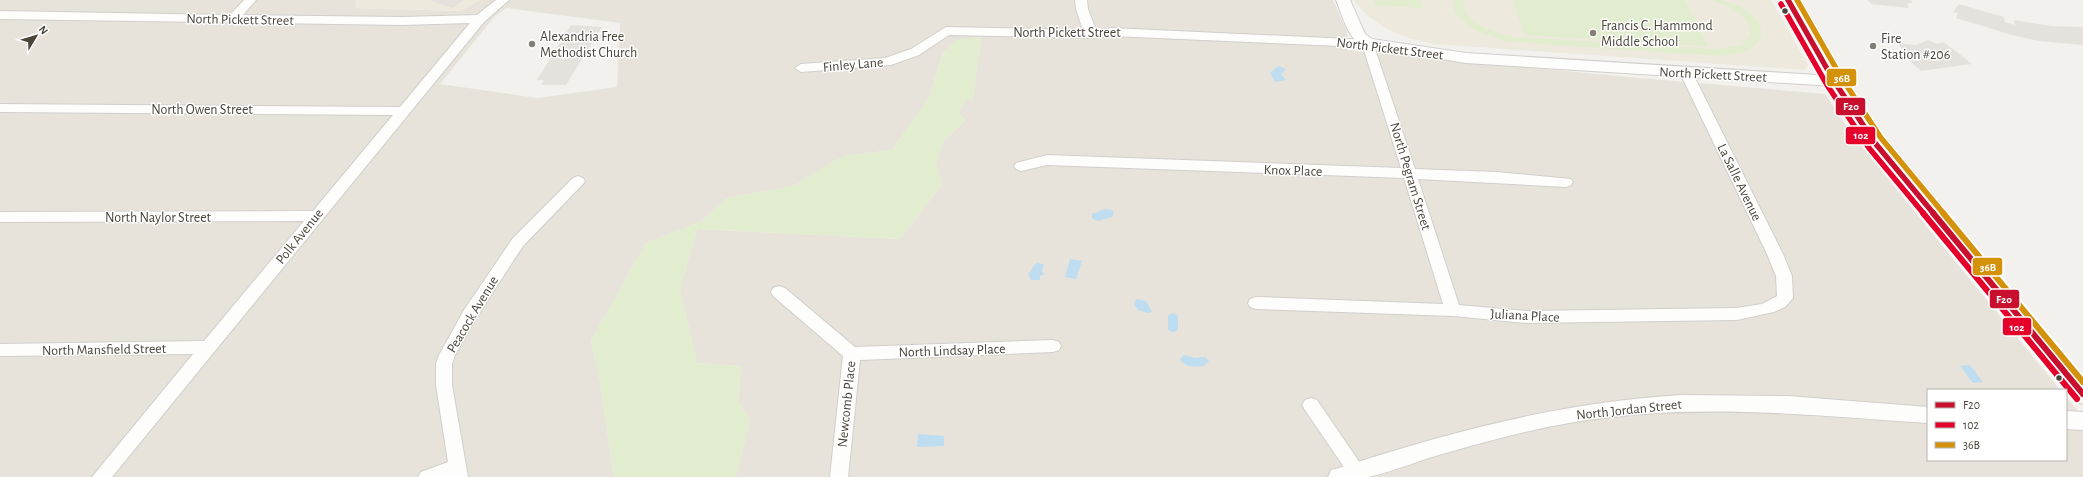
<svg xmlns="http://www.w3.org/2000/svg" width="2083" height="477" font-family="'Alegreya Sans',sans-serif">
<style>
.residential{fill:#e7e3db;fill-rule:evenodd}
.education{fill:#ede9dd}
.green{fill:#e1edce}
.parking{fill:#e5e2de}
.water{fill:#beddf0}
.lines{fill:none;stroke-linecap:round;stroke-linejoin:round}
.minor-casing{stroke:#d1cfcb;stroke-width:2}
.tertiary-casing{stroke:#d1cfcb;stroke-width:2}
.secondary-casing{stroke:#d2cec4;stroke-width:2}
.minor{fill:#fdfdfc;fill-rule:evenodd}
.tertiary{fill:#fdfdfc;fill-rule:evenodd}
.secondary{fill:#f7f5f0;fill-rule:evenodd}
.bus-1-far1-casing{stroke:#fff;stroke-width:8}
.bus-1-casing{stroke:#fff;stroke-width:10}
.bus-2-far1-casing{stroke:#fff;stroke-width:8}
.bus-2-casing{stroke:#fff;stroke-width:10}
.bus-3-far1-casing{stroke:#fff;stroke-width:8}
.bus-3-casing{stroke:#fff;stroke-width:10}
.bus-1-far1{stroke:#c8102e;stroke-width:5.5}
.bus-1{stroke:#c8102e;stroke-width:6}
.bus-2-far1{stroke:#e4002b;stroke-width:5.5}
.bus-2{stroke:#e4002b;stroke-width:6}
.bus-3-far1{stroke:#d4920b;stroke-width:5.5}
.bus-3{stroke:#d4920b;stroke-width:6}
.bus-dot{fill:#4a4338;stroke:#fff;stroke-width:1.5}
.poi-dot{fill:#858077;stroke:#fff;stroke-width:1.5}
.labels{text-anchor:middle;stroke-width:3;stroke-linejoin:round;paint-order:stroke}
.street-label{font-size:14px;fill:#4a4338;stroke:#fff}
.poi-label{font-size:14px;fill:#4a4338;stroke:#fff;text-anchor:start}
.line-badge{stroke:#fff;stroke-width:1.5}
.badge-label{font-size:11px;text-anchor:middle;font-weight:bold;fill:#fff}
</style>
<rect width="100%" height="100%" fill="#f3f1ed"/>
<path class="residential" d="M0,0H356V8L461,11L480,0H1333L1347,31V50L1628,77L1825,94L1853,136L2060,390H1928V460H2066V397L2083,417V477H736L750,420L738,401L741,366L697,363L680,289L697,229L900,239L942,184L936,163L944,140L966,120L958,113L966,99H973L981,37L943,52L929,98L892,150L843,156L793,186L727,198L702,221L646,243L591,341L600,381L614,477H0ZM506,8L620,23L617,87L537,98L440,84L494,17Z"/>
<path class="education" d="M356,0H480L462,11L355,8Z
M1354,0H1771L1808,65L1804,70L1434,44L1408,38L1385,28L1368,16L1356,4Z"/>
<path class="green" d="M1374,0H1420L1422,8L1375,5Z
M1453,0H1464C1459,23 1498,34 1515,37L1715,49L1742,45L1750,36C1752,16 1729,6 1712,0C1757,0 1792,49 1721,56L1509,42L1474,30L1463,21L1455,13Z
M1513,0H1685L1708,46L1524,35Z
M981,37L973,100L966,99L958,113L966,120L944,140L936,163L942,184L900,239L697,229L680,289L697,363L741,366L738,401L750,420L736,477H614L600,381L591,341L646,243L702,221L727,198L793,186L843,156L892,150L929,98L943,53L956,40Z"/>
<path class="parking" d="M432,0H464L453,8L430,1Z
M1868,0H1911L1913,3H1907L1909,8L1871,4Z
M1959,4L2004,17L2005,22L2015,25L2014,20L2051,26L2083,27V45L2039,41L2012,35L1956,18L1958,13L1953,12Z
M571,25L602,27L566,85H541L544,80H537Z
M1929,40L1937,44L1944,42L1972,64L1921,71L1912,63L1898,43L1915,45Z"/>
<path class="water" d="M1278,66L1286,69L1281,74L1286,80L1275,82L1270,73Z
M1105,209L1112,210L1114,212L1112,217L1098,221L1092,218V214Z
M1070,259L1082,261L1076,279L1065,277Z
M1037,262L1044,265L1042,271L1044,274L1040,276V280H1031L1028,274Z
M1136,299L1146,301L1152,312L1147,313L1138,310L1134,304Z
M1173,313L1178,316V330L1173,332L1168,330V315Z
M1184,355L1195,358L1205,357L1209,361L1204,366C1195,367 1185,368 1180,359Z
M1970,365L1983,382L1973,383L1960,366Z
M918,434L944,436V446L917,447Z"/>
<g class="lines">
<g class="minor-casing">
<path id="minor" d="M244,0H256L243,15L402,17L477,15L496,0H509L484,22L112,477H92L193,354L0,356V344L204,341L304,221L0,222V212L313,211L393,115L0,112V104L400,107L470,23L402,25L0,19V11L230,15Z
M1075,0H1087L1088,9L1096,30L1112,28L1372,40L1415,169L1497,172L1571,179L1573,182L1571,185L1566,187L1418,179L1459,305L1527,311L1737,308L1762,304L1777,296L1776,276L1767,254L1680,73L1681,70H1691L1783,254L1792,276L1793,298L1785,307L1774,312L1737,320L1527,323L1453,316L1256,309L1250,307L1248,303L1250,299L1256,297L1443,304L1404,178L1047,165L1021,171L1016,169L1014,166L1016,163L1047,155L1401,168L1363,47L1112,36L1091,38L949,35L919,55L891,65L801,72L795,68L801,64L885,58L911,49L946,27L1083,30L1076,9Z
M578,176L583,178L585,181L583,184L523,246L476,318L455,355L452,364V385L468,477H418L421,472L448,462L436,385V364L439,355L464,310L513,238L573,178Z
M779,286L785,288L855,347L1053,340L1059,342L1061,346L1059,350L1053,352L860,360L848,477H830L843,356L773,296L771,292L773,288Z
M1311,398L1317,400L1362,466L1365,471L1362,476H1350L1305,410L1302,405L1305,400Z"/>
</g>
<g class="tertiary-casing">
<path id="tertiary" d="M1336,0H1350L1365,34L1372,39L1466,53L1834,76L1839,78L1842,81L1839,84L1834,86L1466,63L1368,47C1348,43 1343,16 1336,0Z
M1682,395L1788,396L1928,407V423C1808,415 1688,402 1569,423C1529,430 1491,440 1453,451C1424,458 1396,471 1368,477C1356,477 1341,477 1328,477L1331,470L1339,468C1453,431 1562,402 1682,395Z
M2066,411L2083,412V430L2066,429Z"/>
</g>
<g class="secondary-casing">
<path id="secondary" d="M1780,0H1796L1843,81L1882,139L2083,377V404L2075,401L1868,147L1825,81Z"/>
</g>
<use href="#minor" class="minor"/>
<use href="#tertiary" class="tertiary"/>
<use href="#secondary" class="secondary"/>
<g class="bus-1-far1-casing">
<path id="bus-1-far1" d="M1788,0L1834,81L1875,143L1934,214"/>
</g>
<g class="bus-1-casing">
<path id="bus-1" d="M1933,213L2083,394"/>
</g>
<g class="bus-2-far1-casing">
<path id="bus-2-far1" d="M1781,4L1827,85L1869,148L1924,214"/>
</g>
<g class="bus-2-casing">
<path id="bus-2" d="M1923,213L2077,399"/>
</g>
<g class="bus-3-far1-casing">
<path id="bus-3-far1" d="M1797,0L1841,77L1881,138L1944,214"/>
</g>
<g class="bus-3-casing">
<path id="bus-3" d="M1943,213L2083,382"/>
</g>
<use href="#bus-1-far1" class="bus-1-far1"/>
<use href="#bus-1" class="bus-1"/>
<use href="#bus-2-far1" class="bus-2-far1"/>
<use href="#bus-2" class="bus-2"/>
<use href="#bus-3-far1" class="bus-3-far1"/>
<use href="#bus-3" class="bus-3"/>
</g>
<g class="bus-dot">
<circle cx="1785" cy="11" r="3.5"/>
<circle cx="2059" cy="378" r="3.5"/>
</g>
<g class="poi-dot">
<circle cx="1593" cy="33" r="4"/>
<circle cx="532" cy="44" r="4"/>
<circle cx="1873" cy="46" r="4"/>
</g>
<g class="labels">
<g class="street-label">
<text transform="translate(240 19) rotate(1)" y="5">North Pickett Street</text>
<text x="1067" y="37">North Pickett Street</text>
<text transform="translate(1390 48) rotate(7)" y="5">North Pickett Street</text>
<text transform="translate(853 64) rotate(-5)" y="5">Finley Lane</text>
<text transform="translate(1713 74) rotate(3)" y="5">North Pickett Street</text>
<text x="202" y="114">North Owen Street</text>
<text transform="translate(1293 170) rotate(2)" y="5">Knox Place</text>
<text transform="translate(1411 176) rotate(73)" y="5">North Pegram Street</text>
<text transform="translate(1740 182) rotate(64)" y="5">La Salle Avenue</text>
<text x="158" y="222">North Naylor Street</text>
<text transform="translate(299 236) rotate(-51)" y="5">Polk Avenue</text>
<text transform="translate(472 314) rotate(-59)" y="5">Peacock Avenue</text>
<text transform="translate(1525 315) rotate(3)" y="5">Juliana Place</text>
<text transform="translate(104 349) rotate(-1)" y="5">North Mansfield Street</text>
<text transform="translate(952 350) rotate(-2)" y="5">North Lindsay Place</text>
<text transform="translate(846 404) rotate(-84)" y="5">Newcomb Place</text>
<text transform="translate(1629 409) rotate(-6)" y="5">North Jordan Street</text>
</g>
<g class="poi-label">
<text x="1601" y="30">Francis C. Hammond<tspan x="1601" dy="16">Middle School</tspan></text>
<text x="540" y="41">Alexandria Free<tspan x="540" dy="16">Methodist Church</tspan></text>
<text x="1881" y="43">Fire<tspan x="1881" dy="16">Station #206</tspan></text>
</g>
</g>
<g class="line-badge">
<rect x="1826" y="68" width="31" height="19" rx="4" fill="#d4920b"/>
<rect x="1835" y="97" width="31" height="19" rx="4" fill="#c8102e"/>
<rect x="1845" y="126" width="31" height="19" rx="4" fill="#e4002b"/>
<rect x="1972" y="257" width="31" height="19" rx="4" fill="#d4920b"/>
<rect x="1989" y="289" width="31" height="20" rx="4" fill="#c8102e"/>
<rect x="2002" y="317" width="30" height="19" rx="4" fill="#e4002b"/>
</g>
<g class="badge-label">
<text x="1842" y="82">36B</text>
<text x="1851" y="110">F20</text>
<text x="1861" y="139">102</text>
<text x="1988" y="271">36B</text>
<text x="2004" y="303">F20</text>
<text x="2017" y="331">102</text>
</g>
<rect x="1927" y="389" width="140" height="72" fill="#ffffff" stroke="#b7b4af"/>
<rect x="1935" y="402" width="20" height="6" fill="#c8102e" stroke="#b7b4af"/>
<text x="1963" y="409" font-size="12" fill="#4a4338">F20</text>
<rect x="1935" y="422" width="20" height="6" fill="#e4002b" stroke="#b7b4af"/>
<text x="1963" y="429" font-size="12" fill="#4a4338">102</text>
<rect x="1935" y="442" width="20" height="6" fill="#d4920b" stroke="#b7b4af"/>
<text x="1963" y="449" font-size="12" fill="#4a4338">36B</text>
<g transform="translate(36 36) rotate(52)" stroke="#ffffff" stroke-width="3" paint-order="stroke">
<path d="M0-3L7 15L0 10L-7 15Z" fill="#4a4338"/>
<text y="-6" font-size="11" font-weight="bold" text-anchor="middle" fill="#4a4338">N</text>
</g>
</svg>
